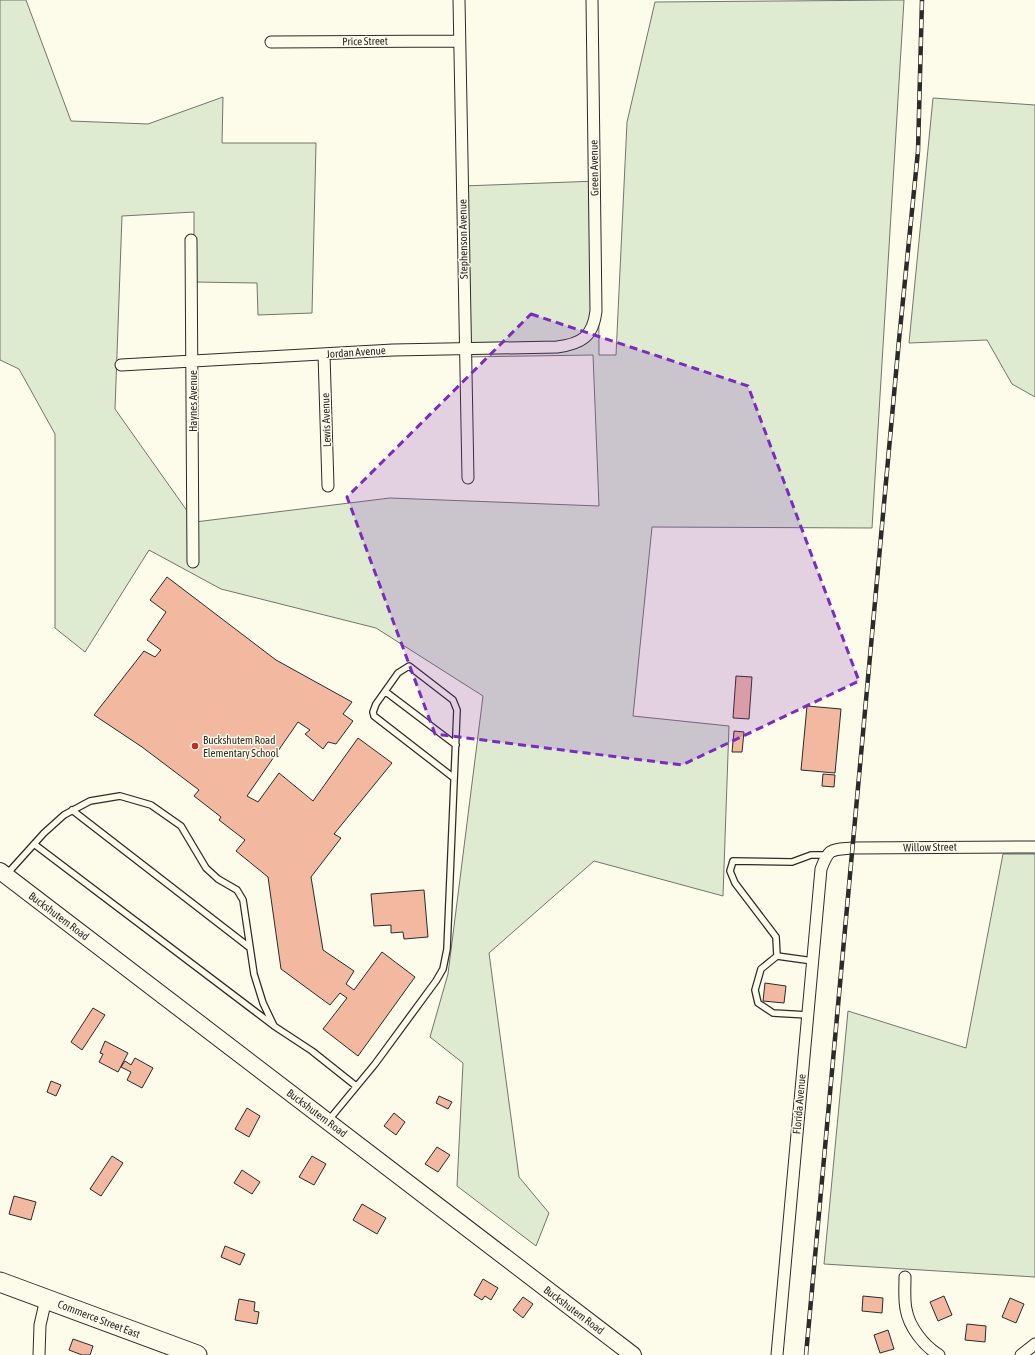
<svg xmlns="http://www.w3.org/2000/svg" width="1035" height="1355" font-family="'Asap Condensed',sans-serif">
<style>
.green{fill:#deebd1;stroke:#74746e}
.building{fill:#f2b8a0;stroke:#2b2b2b}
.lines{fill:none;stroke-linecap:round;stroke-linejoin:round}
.service-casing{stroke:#2b2b2b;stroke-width:8}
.minor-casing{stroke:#2b2b2b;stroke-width:13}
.secondary-casing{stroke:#2b2b2b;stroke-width:18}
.trunk-casing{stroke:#2b2b2b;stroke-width:21}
.service{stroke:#fdfbea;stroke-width:5.5}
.minor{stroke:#fdfbea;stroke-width:11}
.secondary{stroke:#fdfbea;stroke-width:16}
.trunk{stroke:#fdfbea;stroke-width:19}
.rail-casing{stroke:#2b2b2b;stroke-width:4.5}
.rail{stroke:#fdfbea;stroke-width:3;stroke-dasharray:9;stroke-linecap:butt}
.marked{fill:#7b2cbf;fill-opacity:0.2;stroke:#7b2cbf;stroke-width:3;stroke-dasharray:8 5;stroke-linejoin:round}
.poi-dot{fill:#c62828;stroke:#fdfbea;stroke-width:1.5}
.labels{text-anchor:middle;stroke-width:3;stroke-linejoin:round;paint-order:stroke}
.street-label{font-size:11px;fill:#2b2b2b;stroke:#fdfbea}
.poi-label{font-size:11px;fill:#2b2b2b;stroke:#fdfbea;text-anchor:start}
</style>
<rect width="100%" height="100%" fill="#fdfbea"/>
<path class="green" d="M0,0H26L71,121L148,124L223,97L222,143H316L312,313L258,315L257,283L194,282V212L122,216L115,409L195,522L390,498L599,506L593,355L464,357L463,186L598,181L599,355H616L627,122L655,2L904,0L872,528L652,527L633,716L729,726L723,896L594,861L489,953L519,1177L549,1213L536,1246L457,1186L463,1063L430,1037L448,974L483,696L376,628L221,589L149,550L85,652L55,628V434L19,369L0,360Z
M933,98L1035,105V397L1012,384L987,340L909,343Z
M1003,854H1035V1277L824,1264L848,1011L966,1048Z"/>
<path class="building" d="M167,577L276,660L352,702L343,714L353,721L336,744L328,742L323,749L305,734L310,730L298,722L247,796L258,802L279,773L313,801L358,738L392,763L334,834L341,838L311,877L323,950L354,971L346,984L354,990L382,952L415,977L358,1056L323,1029L347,998L340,993L330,1005L281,969L268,877L236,851L245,840L219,820L221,817L194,796L199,790L142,747L94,715L144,651L155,657L161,650L147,640L166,612L150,600Z
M736,676L752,677L749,719L733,718Z
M807,706L841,709L835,773L801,770Z
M734,731L744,732L742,752H732Z
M823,774L835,775L834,787L822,786Z
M424,890L428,937L404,939L403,932L391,933V925L374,926L371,894Z
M765,983L786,986L784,1003L763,1001Z
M93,1008L105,1015L82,1050L71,1042Z
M105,1041L128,1053L118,1072L99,1062L103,1054L100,1053Z
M135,1058L153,1068L142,1088L127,1080L131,1072L121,1067L125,1061L131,1065Z
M51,1081L61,1085L56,1096L47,1092Z
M439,1096L452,1102L448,1109L436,1103Z
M247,1108L260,1116L249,1137L235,1129Z
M394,1113L405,1122L396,1135L384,1126Z
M437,1147L450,1155L438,1172L425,1164Z
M112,1156L123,1163L101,1196L90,1189Z
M312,1156L326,1164L314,1185L299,1177Z
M242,1170L260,1182L252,1194L234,1183Z
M14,1196L36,1202L31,1220L9,1214Z
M362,1204L386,1218L377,1234L353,1220Z
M225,1246L245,1254L240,1265L221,1257Z
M483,1279L498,1288L491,1300L485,1296L482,1300L474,1295Z
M863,1296L883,1298L882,1313L862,1311Z
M944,1296L952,1315L938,1321L930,1302Z
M523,1297L533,1304L523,1318L513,1310Z
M1010,1298L1024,1304L1016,1323L1002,1317Z
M239,1299L255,1302L254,1311L259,1312L257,1324L235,1320Z
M967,1324L986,1326L985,1342L965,1340Z
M888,1330L894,1349L880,1353L874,1335Z
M73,1339L93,1346L90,1355H82L69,1350Z"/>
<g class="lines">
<g class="service-casing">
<path id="service" d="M386,692L456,745
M72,810L249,947
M34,844L273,1025
M7,874L44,833L64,815L90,801L120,796L151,805L181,826L206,868L218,879L237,890L243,900L254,974L263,1003L274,1026L312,1051L356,1086
M777,956L761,969L755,990L758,1003L773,1013L808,1015
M813,961L777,956L776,937L735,883L730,871L733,861L792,862L811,855H827
M328,1121L375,1064L436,981L443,969L447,949L457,710L453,700L409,666L398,673L376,704L373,712L374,716L454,778"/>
</g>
<g class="minor-casing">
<path id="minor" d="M459,0L468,478
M271,42L459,41
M191,240L193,562
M324,354L328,486
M121,365L393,350L557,347C581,344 593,337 596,311L592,0
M905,1277C905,1288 904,1299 906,1309C909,1327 924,1346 939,1355
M39,1355L40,1325L46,1299
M777,1355L821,869C829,848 830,850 852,848L1035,847
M1021,1355L1035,1344"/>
</g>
<g class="secondary-casing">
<path id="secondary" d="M0,871L633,1355"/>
</g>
<g class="trunk-casing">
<path id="trunk" d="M0,1282L197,1355"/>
</g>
<use href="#service" class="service"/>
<use href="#minor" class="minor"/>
<use href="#secondary" class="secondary"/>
<use href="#trunk" class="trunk"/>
<g class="rail-casing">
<path id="rail" d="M806,1355L899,340L918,151L922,0"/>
</g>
<use href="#rail" class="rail"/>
</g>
<path class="marked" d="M531,314L748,386L859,681L682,765L435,734L347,497Z"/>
<circle class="poi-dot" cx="195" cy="746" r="4"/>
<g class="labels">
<g class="street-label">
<text transform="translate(365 41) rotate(-1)" y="4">Price Street</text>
<text transform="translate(594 168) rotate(-91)" y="4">Green Avenue</text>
<text transform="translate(463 239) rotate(-91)" y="4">Stephenson Avenue</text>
<text transform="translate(356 352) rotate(-4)" y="4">Jordan Avenue</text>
<text transform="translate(193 401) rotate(-90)" y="4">Haynes Avenue</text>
<text transform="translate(326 420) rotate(-92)" y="4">Lewis Avenue</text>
<text transform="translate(930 847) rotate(-1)" y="4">Willow Street</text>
<text transform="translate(59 916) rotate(37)" y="4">Buckshutem Road</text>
<text transform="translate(799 1104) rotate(-85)" y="4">Florida Avenue</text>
<text transform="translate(317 1113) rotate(37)" y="4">Buckshutem Road</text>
<text transform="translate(574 1310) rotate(37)" y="4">Buckshutem Road</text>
<text transform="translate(99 1319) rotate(21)" y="4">Commerce Street East</text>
</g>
<g class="poi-label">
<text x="203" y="744">Buckshutem Road<tspan x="203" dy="13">Elementary School</tspan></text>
</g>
</g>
</svg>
